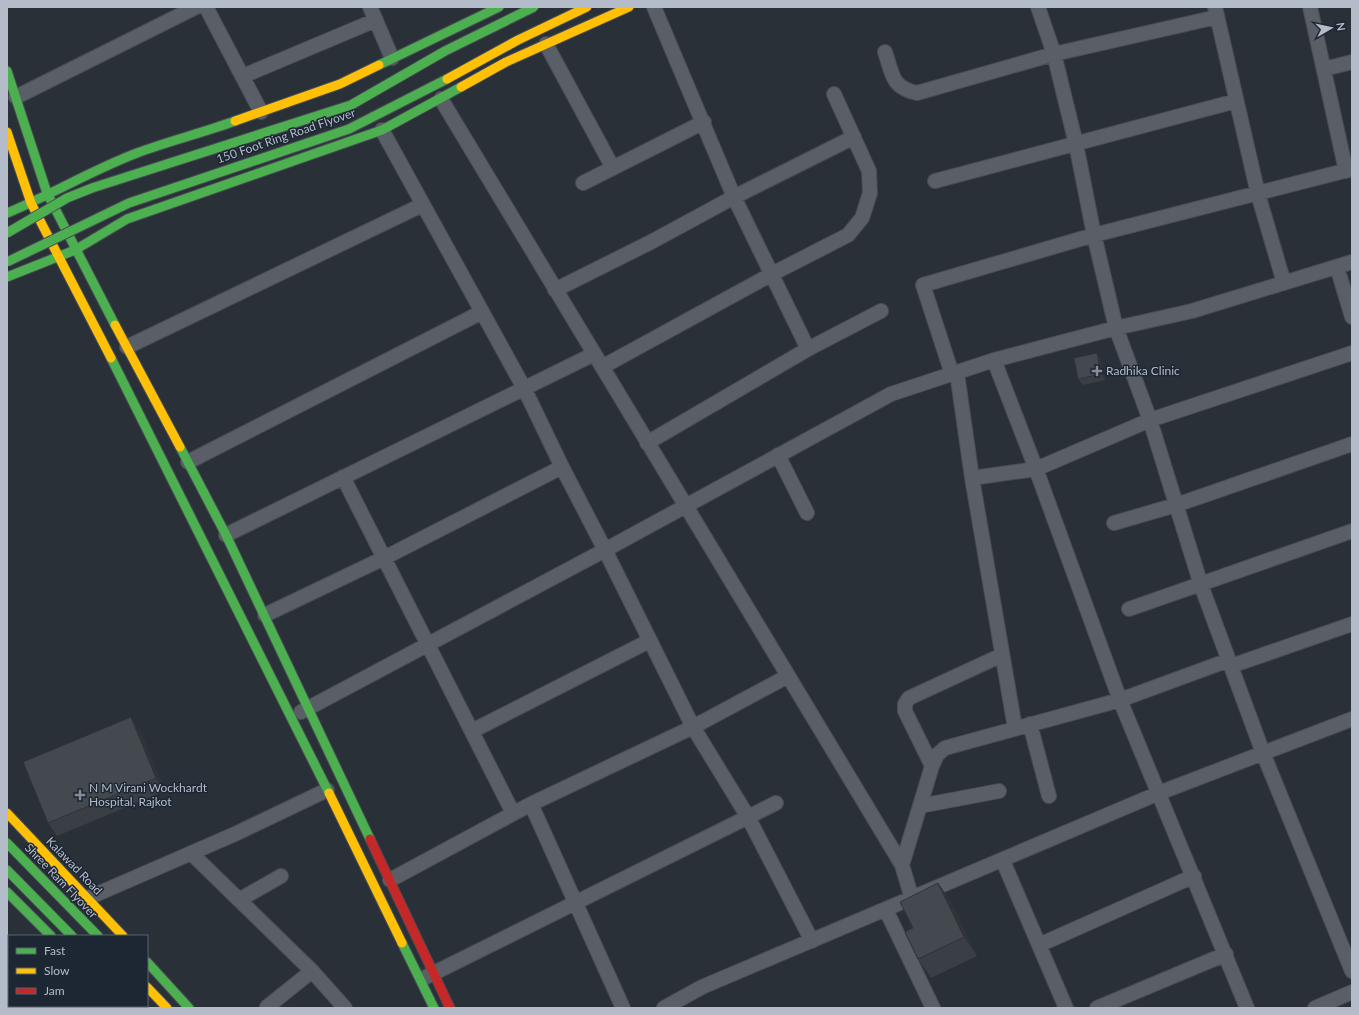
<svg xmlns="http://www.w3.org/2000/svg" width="1359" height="1015" font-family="Lato,sans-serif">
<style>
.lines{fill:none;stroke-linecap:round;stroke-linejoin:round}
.street-casing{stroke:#484c53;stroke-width:16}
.fast-casing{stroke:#484c53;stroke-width:11}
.slow-casing{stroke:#484c53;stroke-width:11}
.jam-casing{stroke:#484c53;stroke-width:11}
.street{stroke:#5a5e66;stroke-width:14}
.fast{stroke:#4caf50;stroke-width:9}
.slow{stroke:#ffc107;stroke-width:9}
.jam{stroke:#c62828;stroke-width:9}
.fast-bridge-casing{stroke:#474c53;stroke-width:11;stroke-linecap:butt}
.slow-bridge-casing{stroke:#474c53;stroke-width:11;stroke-linecap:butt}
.fast-bridge{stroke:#4caf50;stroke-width:9}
.slow-bridge{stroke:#ffc107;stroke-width:9}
.wall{fill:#3a3f45}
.shaded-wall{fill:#303338}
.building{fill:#444950;stroke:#303338}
.poi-dot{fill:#848b96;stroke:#1d2633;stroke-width:1.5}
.labels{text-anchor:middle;stroke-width:3;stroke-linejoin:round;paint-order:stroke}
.street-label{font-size:12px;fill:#b4bcc9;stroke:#1d2633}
.poi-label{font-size:12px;fill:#b4bcc9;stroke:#1d2633;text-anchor:start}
</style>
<rect width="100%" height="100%" fill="#2a3038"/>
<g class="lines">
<g class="street-casing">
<path id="street" d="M206,7L261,112
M370,7L392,58
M654,7L734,197L854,137
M1038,7L1054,54L1076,144L1094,235L1116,328L1150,420L1201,585L1263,753L1352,971
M1215,7L1258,194L1284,283
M1310,7L1346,171
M546,44L613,168
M885,52C893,75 891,87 917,93L1054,54L1217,17
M1324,69L1352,62
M243,76L376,20
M16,97L196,7
M441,99L902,865
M382,130L524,388L562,467L605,550L693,727L748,817L812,941
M935,181L1236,101
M583,183L704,122
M1337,267L1352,317
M555,290L651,242L734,197L808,349L647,443
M127,347L422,205
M808,349L881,311
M994,360L1036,469L1150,420L1352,353
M602,367L772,274L848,235L862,218L870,193L869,171L834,94
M957,373L972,478
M952,374L923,285L1094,235L1352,169
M778,455L807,513
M188,462L482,312
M343,477L513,813
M1114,523L1176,505L1352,444
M226,535L594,354
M1129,609L1352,531
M265,615L384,558L562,467
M1231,666L1352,624
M301,712L605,550L891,394L994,360L1116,328L1192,311L1352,262
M1030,724L1049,796
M1015,728L972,478L1036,469L1120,700L1247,1008
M472,731L649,641
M932,766L905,711V704L909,698L1002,655
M531,804L623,1008
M920,806L999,791
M191,853L312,971L345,1008
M1003,861L1066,1008
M390,880L531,804L693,727L788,676
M88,898L235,834L327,790
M912,899L902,865L932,766L937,755L945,748L1120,700L1229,660
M239,900L281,876
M886,910L933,1008
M1039,945L1194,876
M7,969L9,971
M426,977L776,803
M38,1006L39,1008
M267,1007L312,971
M664,1008L702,987L1159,793L1352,719
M1097,1008L1226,954
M1315,1008L1352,992"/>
</g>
<g class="fast-casing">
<path id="fast" d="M379,65L499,7
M7,71L47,193L115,325
M7,213C51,195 92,170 137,153C169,141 202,133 235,121
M7,277L75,250L127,219L382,130L461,87
M111,358L329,793
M180,447L226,535L370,839
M7,843L98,936
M7,870L72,936
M7,892L51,936
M402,943L434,1008
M147,962L189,1008
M122,1006L124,1008
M141,1006L142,1008"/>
</g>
<g class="slow-casing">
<path id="slow" d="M461,87L506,62L629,7
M235,121L340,84L379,65
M7,132L31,203L111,358
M115,325L180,447
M329,793L402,943
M7,813L123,936
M147,987L167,1008"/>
</g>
<g class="jam-casing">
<path id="jam" d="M370,839L450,1008"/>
</g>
<use href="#street" class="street"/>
<use href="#fast" class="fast"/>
<use href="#slow" class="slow"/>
<use href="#jam" class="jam"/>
<g class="fast-bridge-casing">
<path id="fast-bridge" d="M7,233L67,198L92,188L351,105L445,51L534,7
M7,262L129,203L349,129L447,79"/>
</g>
<g class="slow-bridge-casing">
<path id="slow-bridge" d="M447,79L518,40L587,7"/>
</g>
<use href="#fast-bridge" class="fast-bridge"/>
<use href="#slow-bridge" class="slow-bridge"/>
</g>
<path class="wall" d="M1101,360L1105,380L1083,385L1078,379Z
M140,730L165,791L57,836L48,823Z
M938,883L951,902L977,956L931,978L918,959L913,928Z"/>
<path class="shaded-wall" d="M1097,353L1101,360L1105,380L1101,374Z
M131,717L140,730L165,791L156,778Z
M938,883L951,902L977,956L964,937Z"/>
<path class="building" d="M1097,353L1101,374L1078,379L1074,358Z
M131,717L156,778L48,823L23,762Z
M938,883L964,937L918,959L905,932L913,928L900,902Z"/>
<g class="poi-dot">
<path d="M1095 365h4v4h4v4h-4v4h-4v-4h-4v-4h4z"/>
<path d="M78 789h4v4h4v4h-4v4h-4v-4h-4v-4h4z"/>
</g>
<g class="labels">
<g class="street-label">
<text transform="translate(286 136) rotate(-19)" y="4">150 Foot Ring Road Flyover</text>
<text transform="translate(74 866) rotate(46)" y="4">Kalawad Road</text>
<text transform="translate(61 881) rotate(46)" y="4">Shree Ram Flyover</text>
</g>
<g class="poi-label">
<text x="1106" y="375">Radhika Clinic</text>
<text x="89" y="792">N M Virani Wockhardt<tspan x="89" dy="14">Hospital, Rajkot</tspan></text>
</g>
</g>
<rect width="1359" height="1015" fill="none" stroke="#b4bcc9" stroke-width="16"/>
<rect x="8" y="935" width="140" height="72" fill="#1d2633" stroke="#59626f"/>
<rect x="16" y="948" width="20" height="6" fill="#4caf50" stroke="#59626f"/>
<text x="44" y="955" font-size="12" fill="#b4bcc9">Fast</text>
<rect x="16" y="968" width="20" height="6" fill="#ffc107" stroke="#59626f"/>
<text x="44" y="975" font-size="12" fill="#b4bcc9">Slow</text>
<rect x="16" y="988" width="20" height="6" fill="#c62828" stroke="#59626f"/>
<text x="44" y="995" font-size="12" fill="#b4bcc9">Jam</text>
<g transform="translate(1331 28) rotate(81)" stroke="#1d2633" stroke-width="3" paint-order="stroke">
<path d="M0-3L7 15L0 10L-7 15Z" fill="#b4bcc9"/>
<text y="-6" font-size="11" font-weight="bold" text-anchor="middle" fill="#b4bcc9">N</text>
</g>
</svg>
